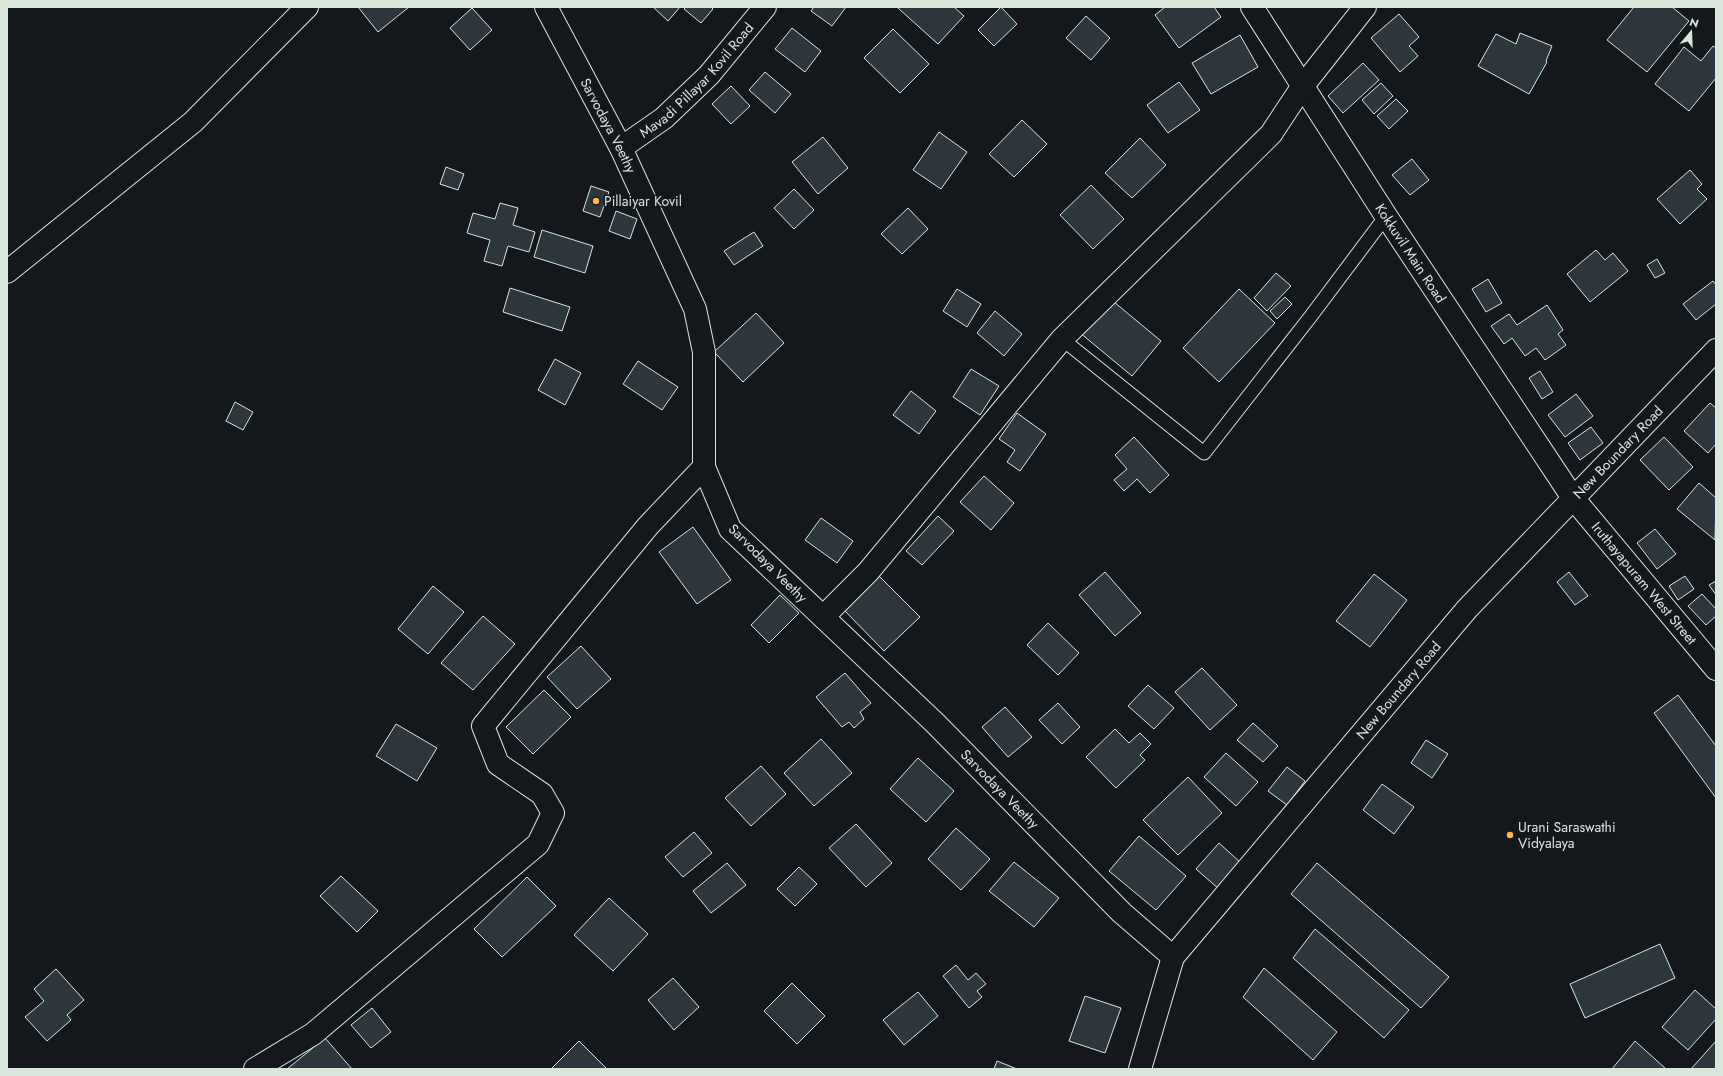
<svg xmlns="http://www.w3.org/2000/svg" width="1723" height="1076" font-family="Jost,sans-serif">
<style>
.building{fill:#2c363c;stroke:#d8e6dc}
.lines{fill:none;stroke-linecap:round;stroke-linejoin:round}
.lane-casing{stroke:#d8e6dc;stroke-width:15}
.street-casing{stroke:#d8e6dc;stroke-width:24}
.secondary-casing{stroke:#d8e6dc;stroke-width:24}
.lane{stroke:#14181c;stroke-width:13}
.street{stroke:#14181c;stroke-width:22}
.secondary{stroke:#14181c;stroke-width:22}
.poi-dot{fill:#ffb74d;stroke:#14181c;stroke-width:1.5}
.labels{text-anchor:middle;stroke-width:3;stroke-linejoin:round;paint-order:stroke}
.street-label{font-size:14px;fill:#d8e6dc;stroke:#14181c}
.poi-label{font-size:14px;fill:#d8e6dc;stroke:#14181c;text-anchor:start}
</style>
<rect width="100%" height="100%" fill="#14181c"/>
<path class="building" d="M358,7H409L378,32Z
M653,7H680L668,21Z
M686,7H711L713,9L701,23L684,9Z
M814,7H846L832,26L811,11Z
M899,7H954L964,16L938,44L898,8Z
M1001,7L1017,24L994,46L978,30Z
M1165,7H1214L1221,17L1179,48L1155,15Z
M1634,7H1672L1689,21L1647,72L1607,40Z
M472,8L492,30L470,50L450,28Z
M1399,14L1419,37L1409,46L1418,56L1400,72L1371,38Z
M1086,16L1110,38L1091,60L1066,38Z
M792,28L821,51L805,72L775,49Z
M893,29L929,64L900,93L864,58Z
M1520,33L1552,46L1546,61L1547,62L1529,94L1478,66L1496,34L1516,44Z
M1240,35L1258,67L1211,94L1192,63Z
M1713,46L1716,48V78L1689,111L1655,84L1684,47L1701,61Z
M1363,63L1379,80L1343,113L1328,96Z
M765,72L791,94L775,113L749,90Z
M1179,82L1200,110L1168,133L1147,105Z
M1381,83L1393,96L1374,114L1362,100Z
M731,86L750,106L731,124L712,104Z
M1396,99L1408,111L1389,129L1377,116Z
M1022,120L1047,144L1014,177L989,154Z
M939,132L967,152L941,189L913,170Z
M823,137L848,168L818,194L792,162Z
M1140,138L1166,165L1132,198L1105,173Z
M1412,159L1429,180L1410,195L1392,175Z
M446,167L464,174L458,190L440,184Z
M1690,170L1702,184L1697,189L1707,199L1680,224L1657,199Z
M1091,185L1124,219L1093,249L1060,215Z
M591,186L609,192L600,217L583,211Z
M794,189L814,210L794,229L774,208Z
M500,203L518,208L513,225L535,232L529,252L508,246L502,266L484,261L490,240L467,233L473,213L495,219Z
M908,208L928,229L902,254L881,234Z
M616,211L637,219L630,239L609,231Z
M542,230L593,246L585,273L534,257Z
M754,232L763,246L734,265L724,251Z
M1596,250L1605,260L1613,253L1628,271L1590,302L1567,274Z
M1657,259L1665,273L1655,278L1647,265Z
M1276,273L1291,286L1267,311L1254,298Z
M1488,279L1502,303L1486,312L1472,289Z
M1713,281L1716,285V304L1696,320L1683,304Z
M510,288L570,307L562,331L503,312Z
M957,289L981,304L967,327L943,311Z
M1239,289L1275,323L1219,382L1183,348Z
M1108,297L1161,341L1132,376L1079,332Z
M1285,297L1292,304L1277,319L1270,311Z
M1547,305L1563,330L1558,334L1566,345L1545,360L1536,348L1525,356L1512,338L1504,344L1491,326L1509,314L1517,325Z
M995,311L1022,334L1004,356L977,333Z
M756,313L784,343L743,382L714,352Z
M555,359L581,373L565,405L538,390Z
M638,361L678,387L662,410L623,384Z
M971,369L999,386L980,415L953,397Z
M1540,371L1553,392L1542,399L1529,378Z
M911,391L936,411L919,434L893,415Z
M1576,394L1593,416L1565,437L1548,415Z
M235,402L253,412L243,430L226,421Z
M1710,403L1716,408V444L1708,453L1684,431Z
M1017,413L1046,434L1020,471L1007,462L1015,450L999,439Z
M1591,427L1603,443L1580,460L1568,443Z
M1134,437L1169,475L1150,493L1137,479L1124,491L1114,480L1127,469L1115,455Z
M1664,437L1693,467L1669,490L1640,460Z
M984,476L1014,503L991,530L960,502Z
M1699,483L1716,498L1715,540L1677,509Z
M938,516L954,531L922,565L906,551Z
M821,518L853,541L837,563L805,540Z
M693,527L731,580L697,604L659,552Z
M1655,529L1676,554L1657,569L1637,543Z
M1105,572L1141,613L1115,636L1079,595Z
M1569,572L1588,596L1575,605L1557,582Z
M1374,574L1407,600L1370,647L1336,621Z
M878,575L920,617L884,651L843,609Z
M1685,576L1694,589L1678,600L1669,586Z
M1716,581V595L1709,585Z
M433,586L464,612L428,654L398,629Z
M1702,594L1716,609V616L1706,625L1688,606Z
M780,595L799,613L769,643L751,625Z
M483,616L515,644L473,690L441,663Z
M1048,623L1079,653L1058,675L1027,645Z
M581,646L611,679L577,709L547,677Z
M1202,668L1237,705L1210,730L1175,692Z
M845,673L871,703L860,712L864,719L854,728L849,722L842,727L816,697Z
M1148,685L1174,708L1154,729L1128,706Z
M544,690L571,717L533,754L506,727Z
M1678,695L1716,746V798L1654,713Z
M1058,703L1080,727L1062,744L1039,720Z
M1005,707L1032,737L1008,757L982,727Z
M1253,723L1278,746L1263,762L1237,740Z
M396,724L437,748L417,781L376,756Z
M1115,729L1129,743L1140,733L1151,744L1140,755L1145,760L1116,788L1086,757Z
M821,739L852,773L814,806L784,773Z
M1426,740L1448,754L1432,778L1411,763Z
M1226,753L1258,782L1236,806L1204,777Z
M918,758L954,791L926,822L890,789Z
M761,766L786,794L751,826L725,798Z
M1287,767L1305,781L1287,805L1268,791Z
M1188,777L1222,813L1178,855L1143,820Z
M1382,784L1414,807L1394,834L1363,810Z
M856,824L892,863L866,887L829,848Z
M956,828L990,859L961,890L928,859Z
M694,832L712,853L683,877L665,857Z
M1139,836L1186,876L1156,910L1109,871Z
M1219,843L1241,863L1219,889L1196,869Z
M1014,862L1059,898L1034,927L989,891Z
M727,863L746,885L711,913L693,891Z
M1317,863L1449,977L1421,1008L1291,894Z
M799,867L817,884L795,906L777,889Z
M341,876L378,911L357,932L320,896Z
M527,877L556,906L502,957L474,929Z
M609,898L648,934L613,971L574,935Z
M1315,929L1409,1010L1384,1038L1293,958Z
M1660,944L1675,978L1585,1018L1570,984Z
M956,965L968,980L976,973L986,984L977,991L982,997L969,1008L943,976Z
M1264,968L1337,1032L1313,1060L1243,997Z
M56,969L84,1000L67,1015L71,1020L47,1041L25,1017L44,1001L34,989Z
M673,978L699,1007L674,1030L648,1000Z
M792,983L825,1016L797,1044L764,1011Z
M1695,990L1716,1009V1019L1688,1050L1662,1027Z
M918,992L938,1016L904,1045L883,1020Z
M1085,996L1121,1008L1105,1053L1069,1041Z
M372,1008L391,1032L371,1048L351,1025Z
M325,1038L352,1069H287Z
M579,1041L607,1069H551Z
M1635,1041L1666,1069H1612Z
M1716,1041V1069H1691Z
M997,1061L1017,1069H994Z"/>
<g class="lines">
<g class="lane-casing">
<path id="lane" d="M1062,339L1204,453L1311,316L1386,216"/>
</g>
<g class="street-casing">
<g id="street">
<path id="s1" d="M546,7L621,148L695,309L704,352V467L730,529L935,723L1122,913L1173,957"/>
<path id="s2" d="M1252,7L1386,216L1573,498"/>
<path id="s3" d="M621,148L664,118L709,75L765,7"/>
<path d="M7,272L193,122L307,7"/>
<path d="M823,617L868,572L1062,339L1271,134L1302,87L1365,7"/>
<path d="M255,1069L313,1034L538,844L553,813L542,794L498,764L483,726L648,526L704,467"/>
</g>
</g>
<g class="secondary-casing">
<g id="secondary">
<path id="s4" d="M1573,498L1716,669"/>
<path id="s5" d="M1140,1069L1173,957L1467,609L1716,350"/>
</g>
</g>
<use href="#lane" class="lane"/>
<use href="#street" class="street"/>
<use href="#secondary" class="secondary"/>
</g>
<g class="poi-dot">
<circle cx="596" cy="201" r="4"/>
<circle cx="1510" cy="835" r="4"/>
</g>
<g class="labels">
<g class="street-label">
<text dy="5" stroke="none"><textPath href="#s3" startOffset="102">Mavadi Pillayar Kovil Road</textPath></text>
<text dy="5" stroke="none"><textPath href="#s1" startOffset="134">Sarvodaya Veethy</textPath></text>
<text dy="5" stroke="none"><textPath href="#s2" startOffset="293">Kokkuvil Main Road</textPath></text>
<text dy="5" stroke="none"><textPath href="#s5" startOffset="790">New Boundary Road</textPath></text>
<text transform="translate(768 563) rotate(45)" y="5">Sarvodaya Veethy</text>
<text dy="5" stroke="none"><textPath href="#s4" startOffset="111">Iruthayapuram West Street</textPath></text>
<text dy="5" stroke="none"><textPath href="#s5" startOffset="466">New Boundary Road</textPath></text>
<text dy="5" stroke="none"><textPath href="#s1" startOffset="938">Sarvodaya Veethy</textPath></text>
</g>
<g class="poi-label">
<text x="604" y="206">Pillaiyar Kovil</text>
<text x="1518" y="832">Urani Saraswathi<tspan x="1518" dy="16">Vidyalaya</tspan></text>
</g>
</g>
<rect width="1723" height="1076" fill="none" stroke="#d8e6dc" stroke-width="16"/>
<g transform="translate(1691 32) rotate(19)" stroke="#14181c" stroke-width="3" paint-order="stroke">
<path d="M0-3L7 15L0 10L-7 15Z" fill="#d8e6dc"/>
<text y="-6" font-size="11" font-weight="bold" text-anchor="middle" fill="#d8e6dc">N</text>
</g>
</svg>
